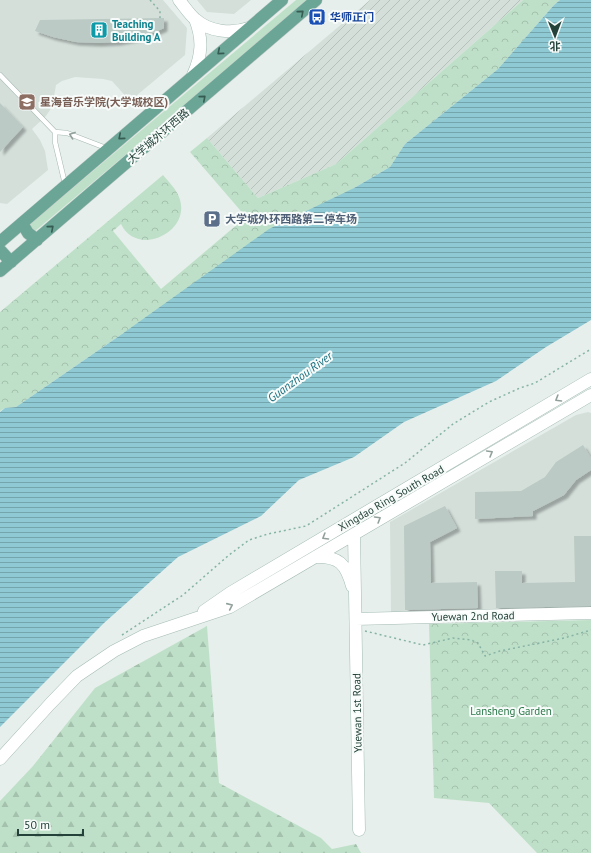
<svg xmlns="http://www.w3.org/2000/svg" width="591" height="853" font-family="'PT Sans','Noto Sans SC',sans-serif">
<style>
.built{fill:#d4dfda}
.industrial{fill:url(#industrial-furrows)}
.grass{fill:#bfe0c8}
.forest{fill:url(#forest-firs)}
.park{fill:url(#park-crowns)}
.water{fill:url(#water-rules)}
.building{fill:#bbcac4;filter:url(#shadow)}
.lines{fill:none;stroke-linecap:round;stroke-linejoin:round}
.lane-casing{stroke:#a8b8b2;stroke-width:5.5}
.secondary-casing{stroke:#a4bbb3;stroke-width:13}
.primary-casing{stroke:#c2cac8;stroke-width:13}
.path{stroke:#86b3a5;stroke-width:1.5;stroke-dasharray:2 3;stroke-linecap:butt}
.lane{stroke:#fff;stroke-width:4.5}
.secondary{stroke:#fff;stroke-width:12}
.primary{stroke:#6aa596;stroke-width:12}
.oneway{stroke:#365b51}
.oneway2{stroke:#92a09c}
.labels{text-anchor:middle;stroke-width:4;stroke-linejoin:round;paint-order:stroke}
.transit-label{font-size:11px;font-weight:bold;fill:#164399;stroke:#f7fbf9;text-anchor:start}
.culture-label{font-size:11px;font-weight:bold;fill:#0d838f;stroke:#f7fbf9;text-anchor:start}
.education-label{font-size:11px;font-weight:bold;fill:#785e54;stroke:#f7fbf9;text-anchor:start}
.street-label{font-size:11px;fill:#24423a;stroke:#f7fbf9}
.service-label{font-size:11px;font-weight:bold;fill:#4e5e75;stroke:#f7fbf9;text-anchor:start}
.park-label{font-size:11px;fill:#2d7a4b;stroke:#f7fbf9}
.water-label{font-size:12px;font-style:italic;fill:#1c6f80;stroke:#f7fbf9}
</style>
<defs>
<pattern id="industrial-furrows" width="10" height="10" patternUnits="userSpaceOnUse"><rect width="10" height="10" fill="#d4dfda"/><path d="M-1 1l2-2M0 10L10 0M9 11l2-2" fill="none" stroke="#b6c1bc"/></pattern>
<pattern id="forest-firs" width="22" height="20" patternUnits="userSpaceOnUse"><rect width="22" height="20" fill="#bfe0c8"/><path d="M5 1l3.5 6h-7zM16 11l3.5 6h-7z" fill="#a4c1ad"/></pattern>
<pattern id="park-crowns" width="20" height="18" patternUnits="userSpaceOnUse"><rect width="20" height="18" fill="#bfe0c8"/><path d="M2 6a3 3 0 1 1 6 0M12 15a3 3 0 1 1 6 0" fill="none" stroke="#a4c1ad"/></pattern>
<pattern id="water-rules" width="6" height="5" patternUnits="userSpaceOnUse"><rect width="6" height="5" fill="#8ec9d4"/><path d="M0 2.5h6" fill="none" stroke="#74a5ad"/></pattern>
<filter id="shadow"><feDropShadow dx="3.5" dy="3.5" stdDeviation="1" flood-color="#0004"/></filter>
</defs>
<rect width="100%" height="100%" fill="#e6efeb"/>
<path class="built" d="M0,0H163L187,28L185,55L130,101L112,81L103,79L75,77L62,81L56,85L53,102L50,110L46,116L32,129L40,140L45,151L48,170L7,204L0,203Z
M197,0H251L234,14L207,12Z
M588,412L591,413V608L391,613L390,522L576,415Z"/>
<path class="industrial" d="M370,0H523L336,164L258,198L207,138Z"/>
<path class="grass" d="M296,0H309L34,232L30,225V224Z"/>
<path class="forest" d="M207,626L219,783L321,838L332,849L356,844L361,853H0V801L33,766L95,688Z"/>
<path class="park" d="M523,0H560L554,5L498,69L405,144L390,167L354,188L122,334L16,407L5,408L0,411V312L163,175C169,182 176,189 179,197C193,232 137,258 121,224L113,231L161,289L246,217L190,152L207,138L258,198L336,164Z
M591,620V853H537L489,803L434,798L429,624Z"/>
<path class="water" d="M560,0H591V320L546,347L496,381L404,422L354,457L299,480L261,516L178,557L104,623L0,727V412L5,408L16,407L122,334L269,229L354,188L390,167L405,144L498,69L554,5Z"/>
<path class="building" d="M164,18V28L144,37L117,42L98,43L76,42L53,37L35,31L40,20Z
M0,103L23,127L0,152Z
M583,445L591,458V470L576,480L564,495L533,511V516L475,519V492L521,491L545,477L556,462Z
M445,506L457,528L430,542L431,583L477,582L478,608L405,610L404,526Z
M574,536H591V606L496,608L495,571H522V583L575,582Z"/>
<g class="lines">
<g class="lane-casing">
<path id="lane" d="M0,75L55,132
M65,184L55,142V132L67,133L106,148"/>
</g>
<g class="secondary-casing">
<path id="secondary" d="M179,0C184,6 189,14 195,19C209,32 232,34 249,28
M193,75C202,55 203,39 195,19
M354,534L359,830
M315,557C339,556 346,564 352,586
M204,611L230,593L591,379
M356,619L591,613
M0,759L50,704L77,676L114,651L143,636L230,607L591,395"/>
</g>
<g class="primary-casing">
<path id="primary" d="M22,223L28,233L37,240
M0,242L282,0
M0,250L11,262
M0,271L316,0"/>
</g>
<path class="path" d="M150,0L160,11V18
M365,631L423,645L453,638L471,640L478,643L485,656L500,651L564,638L591,630
M122,635L183,595L229,555L249,540L268,534L306,526L405,463L453,424L489,402L520,388L535,383L591,349"/>
<use href="#lane" class="lane"/>
<use href="#secondary" class="secondary"/>
<use href="#primary" class="primary"/>
</g>
<defs><path id="oneway-chevron" d="M-2-3.5L2.5 0L-2 3.5" fill="none" stroke-width="1.6" stroke-linecap="round" stroke-linejoin="round"/></defs>
<g class="oneway">
<use href="#oneway-chevron" transform="translate(301 13) rotate(-41)"/>
<use href="#oneway-chevron" transform="translate(220 52) rotate(140)"/>
<use href="#oneway-chevron" transform="translate(203 98) rotate(-41)"/>
<use href="#oneway-chevron" transform="translate(121 137) rotate(139)"/>
<use href="#oneway-chevron" transform="translate(51 228) rotate(-41)"/>
</g>
<g class="oneway2">
<use href="#oneway-chevron" transform="translate(72 135) rotate(-160)"/>
<use href="#oneway-chevron" transform="translate(558 399) rotate(149)"/>
<use href="#oneway-chevron" transform="translate(490 453) rotate(-30)"/>
<use href="#oneway-chevron" transform="translate(378 519) rotate(-31)"/>
<use href="#oneway-chevron" transform="translate(325 537) rotate(149)"/>
<use href="#oneway-chevron" transform="translate(230 606) rotate(-24)"/>
</g>
<defs>
<g id="bus-square" transform="scale(0.9)"><rect x="-9" y="-9" width="18" height="18" rx="4" fill="#1a4fb4" stroke="#f7fbf9"/><path d="M-5-6H5V4H4V6H2V4H-2V6H-4V4H-5ZM-3.5-4V0h7V-4ZM-3.5 1.2v1.5H-2V1.2ZM2 1.2v1.5H3.5V1.2Z" fill="#fff"/></g>
<g id="building-square" transform="scale(0.9)"><rect x="-9" y="-9" width="18" height="18" rx="4" fill="#0f9aa8" stroke="#f7fbf9"/><path d="M-4-6H4V6H1V3H-1V6H-4ZM-2.5-4.3h1.7v1.8h-1.7ZM.8-4.3h1.7v1.8H.8ZM-2.5-1h1.7V.8h-1.7ZM.8-1h1.7V.8H.8Z" fill="#fff"/></g>
<g id="university-square" transform="scale(0.9)"><rect x="-9" y="-9" width="18" height="18" rx="4" fill="#8d6e63" stroke="#f7fbf9"/><path d="M0-5L7-2L0 1L-7-2ZM-4 1L0 2.5L4 1V4Q0 6-4 4Z" fill="#fff"/></g>
<g id="parking-square" transform="scale(0.9)"><rect x="-9" y="-9" width="18" height="18" rx="4" fill="#5c6f8a" stroke="#f7fbf9"/><path d="M-3.5-5.5H1a3.5 3.5 0 0 1 0 7H-1V5.5H-3.5ZM-1-3.4V-.6H.8a1.4 1.4 0 0 0 0-2.8Z" fill="#fff"/></g>
</defs>
<g fill-rule="evenodd">
<use href="#bus-square" x="317" y="17"/>
<use href="#building-square" x="99" y="30"/>
<use href="#university-square" x="27" y="102"/>
<use href="#parking-square" x="212" y="219"/>
</g>
<g class="labels">
<g class="transit-label">
<text x="330" y="21">华师正门</text>
</g>
<g class="culture-label">
<text x="112" y="28">Teaching<tspan x="112" dy="13">Building A</tspan></text>
</g>
<g class="education-label">
<text x="40" y="106">星海音乐学院(大学城校区)</text>
</g>
<g class="street-label">
<text transform="translate(158 136) rotate(-41)" y="4">大学城外环西路</text>
<text transform="translate(391 498) rotate(-30)" y="4">Xingdao Ring South Road</text>
<text transform="translate(473 616) rotate(-1)" y="4">Yuewan 2nd Road</text>
<text transform="translate(357 713) rotate(-91)" y="4">Yuewan 1st Road</text>
</g>
<g class="service-label">
<text x="225" y="223">大学城外环西路第二停车场</text>
</g>
<g class="park-label">
<text x="511" y="715">Lansheng Garden</text>
</g>
<g class="water-label">
<text transform="translate(300 377) rotate(-36)" y="4">Guanzhou River</text>
</g>
</g>
<g transform="translate(555 36) rotate(179)" stroke="#f7fbf9" stroke-width="3" paint-order="stroke">
<path d="M0-3L7 15L0 10L-7 15Z" fill="#24423a"/>
<text y="-6" font-size="11" font-weight="bold" text-anchor="middle" fill="#24423a">北</text>
</g>
<path d="M18 829v6h65v-6" fill="none" stroke="#24423a" stroke-width="2"/>
<text x="24" y="829" font-size="12" fill="#24423a" stroke="#f7fbf9" stroke-width="3" paint-order="stroke">50 m</text>
</svg>
